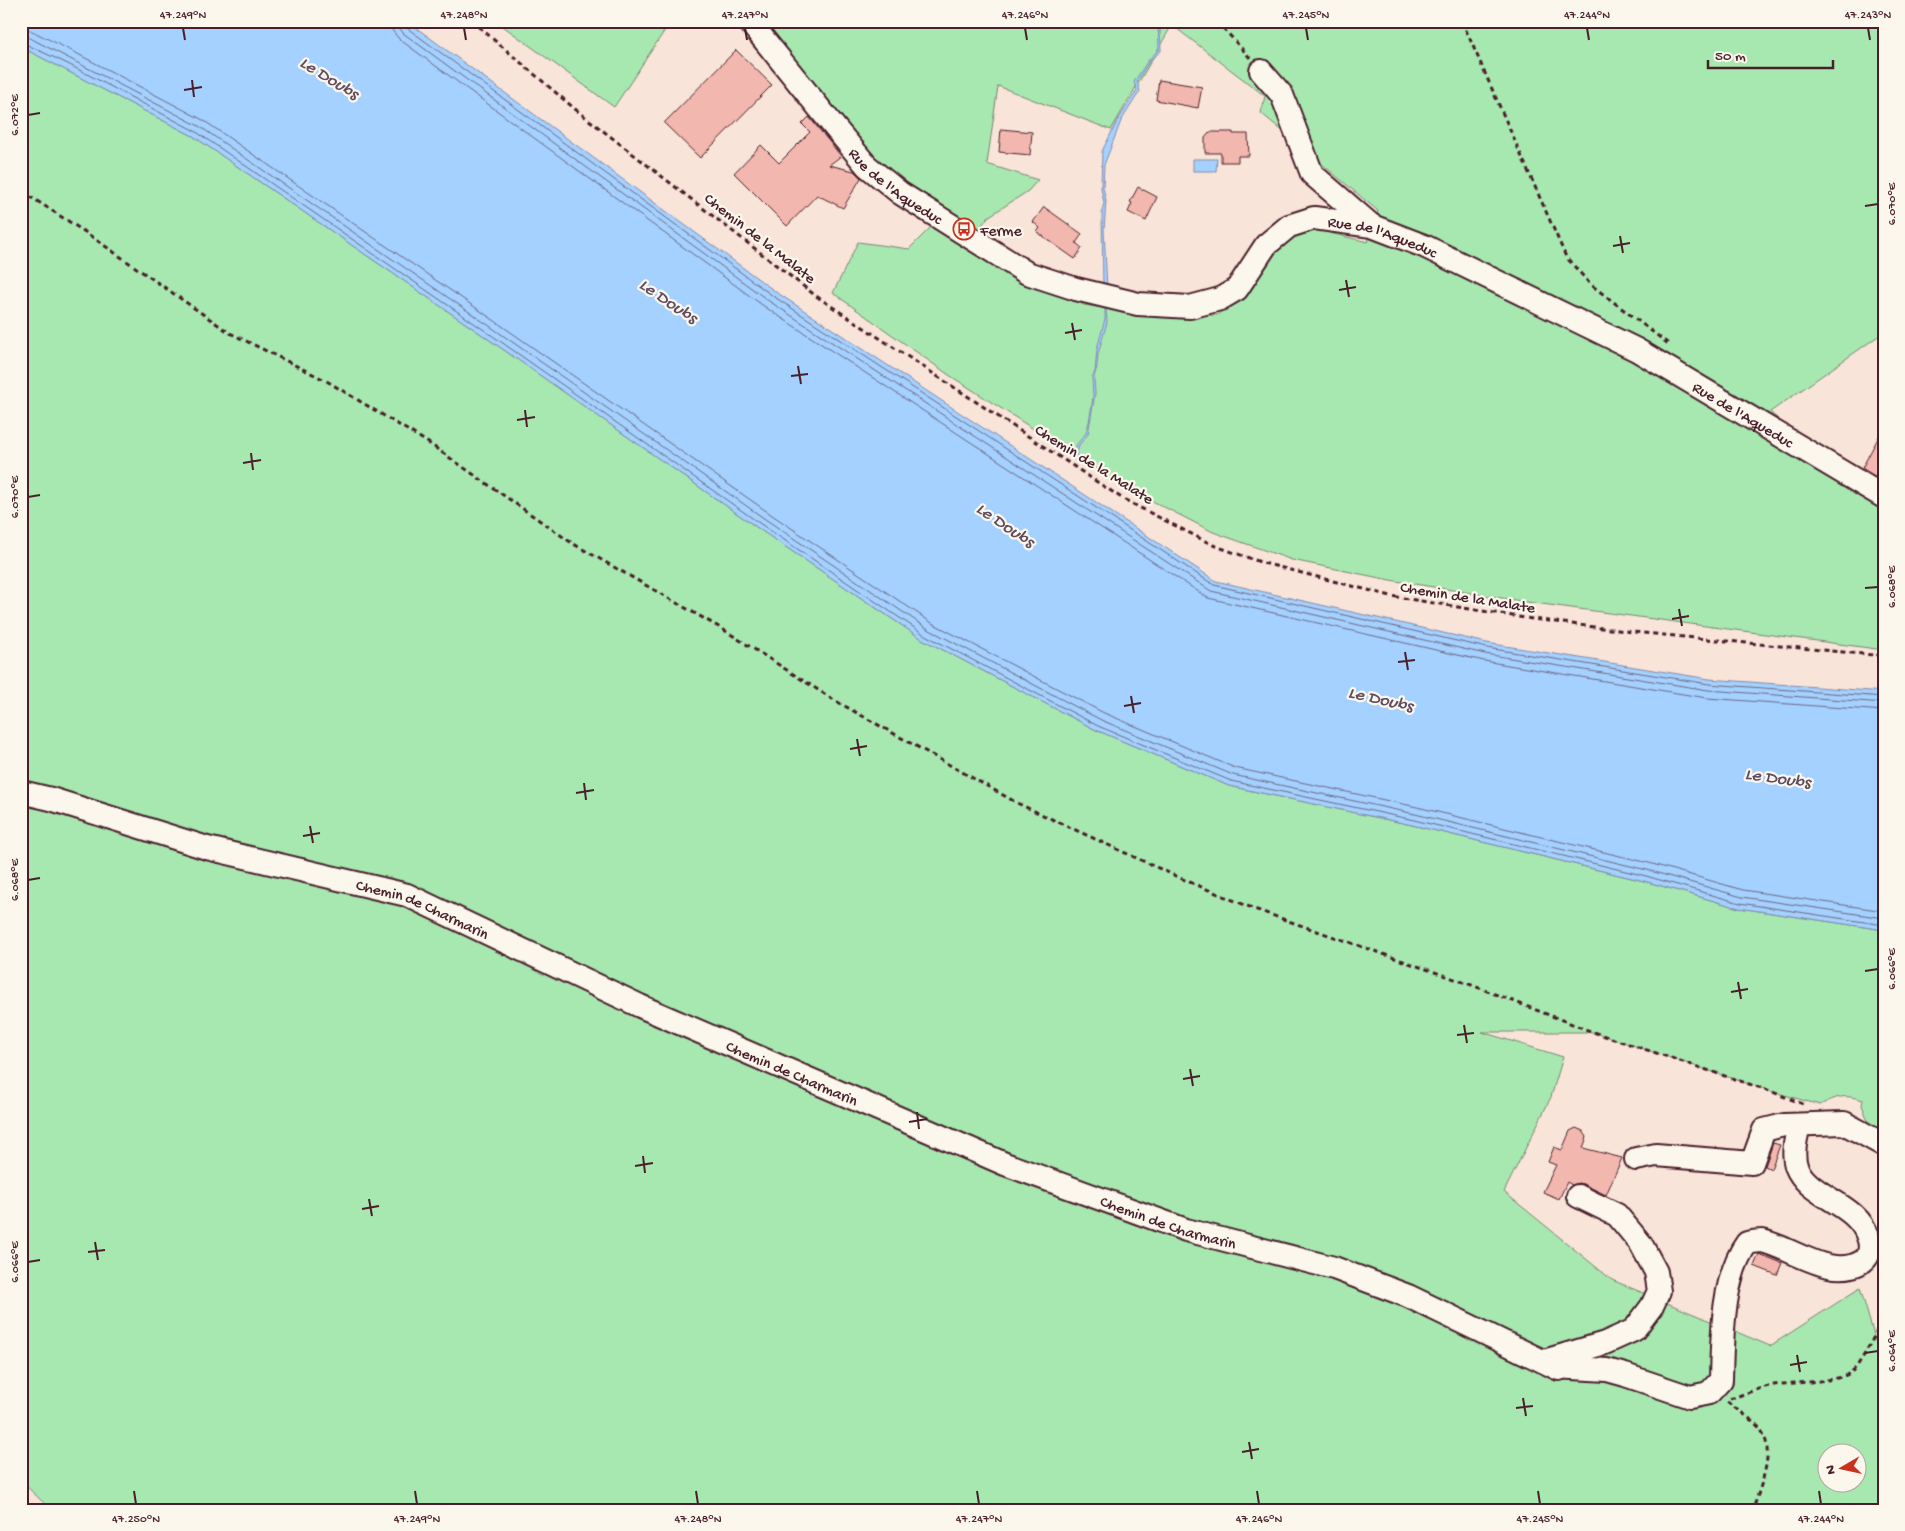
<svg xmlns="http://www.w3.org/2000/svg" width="1905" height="1531" font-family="'Gochi Hand',sans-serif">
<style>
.green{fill:#a7e8b1;stroke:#78846e;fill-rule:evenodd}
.water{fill:#a4d1ff;stroke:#808aaa}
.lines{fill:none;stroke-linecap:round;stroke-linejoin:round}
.shore{stroke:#6e6680;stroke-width:1}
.building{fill:#f2b7ae;stroke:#4a1f2b}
.minor-casing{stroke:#4a1f2b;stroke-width:26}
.path{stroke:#4a1f2b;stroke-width:3;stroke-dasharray:5 4;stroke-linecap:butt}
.minor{stroke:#fbf7ec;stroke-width:22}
.ticks{fill:none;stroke:#4a1f2b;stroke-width:2}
.labels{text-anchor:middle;stroke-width:4.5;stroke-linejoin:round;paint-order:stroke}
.street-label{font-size:16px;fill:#4a1f2b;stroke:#fbf7ec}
.poi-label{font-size:16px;fill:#4a1f2b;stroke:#fbf7ec;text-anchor:start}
.water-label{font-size:18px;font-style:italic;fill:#604c60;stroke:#fbf7ec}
.neatline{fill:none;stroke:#4a1f2b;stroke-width:2}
.ticks-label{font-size:12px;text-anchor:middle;fill:#4a1f2b}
</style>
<rect width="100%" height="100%" fill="#f8e4d9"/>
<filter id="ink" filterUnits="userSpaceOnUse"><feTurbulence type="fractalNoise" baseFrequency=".02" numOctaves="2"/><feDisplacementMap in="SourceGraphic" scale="10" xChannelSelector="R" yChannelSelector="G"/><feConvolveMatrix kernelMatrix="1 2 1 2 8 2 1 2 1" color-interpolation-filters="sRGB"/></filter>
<g filter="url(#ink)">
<path class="green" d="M496,21H671L614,107Z
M749,21H1884V332L1770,412L1884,513V650L1527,602L1390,580L1292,560L1213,532L1121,485L949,375L833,293L858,242L909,249L939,219L900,193ZM1172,25L1265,96L1261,113L1378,211L1368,242L1317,230L1289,239L1263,265L1242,297L1217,315L1153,316L1084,305L1025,277L968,244L988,217L1028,191L1038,180L987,164L998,86L1111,130Z
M21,47L193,136L484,336L762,531L922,639L1096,730L1229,786L1412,825L1644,881L1739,908L1884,930V1145L1872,1132L1862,1105L1863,1100C1844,1094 1838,1096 1820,1105L1770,1091L1593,1032H1482L1563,1057L1551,1097L1504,1192L1612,1280L1770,1346L1860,1288L1884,1369V1510H46L47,1506L21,1481ZM1828,1454H1858V1484H1828Z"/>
<path class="water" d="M21,21H407L776,292L1216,581L1487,643L1709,679L1884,692V930L1739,908L1644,881L1412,825L1229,786L1096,730L922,639L762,531L484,336L193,136L21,47Z
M1158,21L1161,23C1159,32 1161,41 1161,51L1150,60L1137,81L1140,91L1121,121L1104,165L1103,187L1106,201L1104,230L1107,288H1103L1102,211L1104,203L1101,188L1102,151L1118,120L1137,90L1134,82L1149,59L1159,50Z
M1193,159H1217L1216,171H1193Z
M1105,309H1106L1107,322L1098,354L1097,367L1094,377L1095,394L1088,434L1079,445L1075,460L1072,458L1077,444L1086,433L1089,422L1093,397L1092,377L1095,372L1097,349L1105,319Z"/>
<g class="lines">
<path class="shore" d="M391,21L392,30L399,39L765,307L1208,598L1484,661L1707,698L1884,711
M398,21L399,27L403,33L769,301L1211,591L1485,654L1708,690L1884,703
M404,21L407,28L773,296L1214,585L1487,648L1709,684L1884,697
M21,29L30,30L74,52L203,120L495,321L772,515L932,623L1104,713L1235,768L1417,807L1649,863L1743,890L1884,911
M21,36L28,37L199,126L491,327L768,521L928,629L1101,720L1233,775L1415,814L1647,870L1742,897L1884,918
M21,42L68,64L195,131L487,332L765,527L925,635L1098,726L1231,781L1414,820L1646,876L1740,903L1884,925"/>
</g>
<path class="building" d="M736,50L772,85L700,158L664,123Z
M1159,80L1202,87L1198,108L1156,100Z
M809,117L841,156L829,165L854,171L861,178L843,208L817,195L787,226L734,173L761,145L779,163L810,132L802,124Z
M1001,129L1032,132L1030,155L999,152Z
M1210,132H1233V134H1248L1249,156H1238V162H1221V153H1205V138Z
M1138,187L1157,197L1146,221L1128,212L1132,203L1130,202Z
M1044,207L1082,234L1076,243L1082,248L1075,259L1037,232L1040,228L1033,222Z
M1884,427V482L1862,468Z
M1576,1128L1583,1131L1587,1137L1583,1148L1622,1158L1606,1195L1583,1184L1578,1183L1572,1185L1567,1182L1559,1199L1543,1192L1556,1165L1548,1162L1554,1147L1562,1150L1570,1131Z
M1773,1143L1780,1145L1771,1169L1765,1166Z
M1759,1254L1782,1263L1777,1275L1754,1266Z"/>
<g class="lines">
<g class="minor-casing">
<g id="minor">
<path id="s1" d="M749,21L836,129L867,166L900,193L1027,273L1076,289L1138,304L1190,307L1220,299L1237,289L1266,245L1289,226L1314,218L1372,226L1424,246L1637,350L1884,497"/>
<path d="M1261,71L1282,95L1312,174L1371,225"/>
<path id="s2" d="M21,792L51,799L207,848L407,895L640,1006L1005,1164L1186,1230L1334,1268L1408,1296L1559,1369"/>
<path d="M1636,1159L1656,1155L1752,1163L1764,1130L1784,1125L1844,1123L1884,1145"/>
<path d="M1544,1361L1605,1343L1634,1330L1652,1306L1659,1291L1656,1272L1641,1244L1617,1215L1578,1196"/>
<path d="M1555,1367L1607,1370L1625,1375L1690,1397L1709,1393L1721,1380C1722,1339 1722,1277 1747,1243C1752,1242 1758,1241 1762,1241C1793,1248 1832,1281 1863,1261C1871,1255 1871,1245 1868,1237C1857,1202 1808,1198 1796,1166C1792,1153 1796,1138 1799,1125"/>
</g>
</g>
<path class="path" d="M472,21L575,109L816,296L1123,499L1213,545L1263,563L1391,596L1525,618L1633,632L1884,656
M1217,21L1250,58
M1462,21L1566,257L1590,284L1671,346
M21,192L34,199L85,232L230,333L325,380L427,442L572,543L724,630L834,700L1019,804L1180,878L1257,910L1469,984L1593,1032L1770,1091L1803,1104
M1730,1399C1744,1394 1759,1388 1774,1385C1793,1382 1835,1383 1850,1373C1861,1365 1872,1339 1879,1327L1884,1324
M1727,1402C1737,1410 1753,1419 1761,1430C1776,1452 1760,1486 1753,1510"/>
<use href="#minor" class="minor"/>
</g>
</g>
<path class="ticks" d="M183,28L185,40M464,28L466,40M745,28L747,40M1025,28L1027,40M1306,28L1308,40M1587,28L1589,40M1868,28L1870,40M192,80L194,97M184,90L202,87M28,115L40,113M1865,206L1878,204M1620,236L1623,253M1613,246L1630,243M1346,280L1349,297M1339,290L1356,287M1072,323L1075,340M1065,333L1082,330M798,366L801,384M791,376L808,374M525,410L527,427M517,420L535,417M251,453L253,470M243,463L261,460M28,497L40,495M1865,588L1878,587M1679,609L1682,626M1672,619L1689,616M1405,652L1408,670M1398,662L1415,660M1131,696L1134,713M1124,706L1141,703M857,739L860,756M850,749L867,746M584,783L586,800M576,793L594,790M310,826L313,843M303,836L320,833M28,880L40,878M1865,971L1878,969M1738,982L1741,999M1731,992L1748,989M1464,1025L1467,1043M1457,1035L1474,1033M1190,1069L1193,1086M1183,1079L1200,1076M917,1112L919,1129M909,1122L927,1119M643,1156L645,1173M635,1166L653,1163M369,1199L372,1216M362,1209L379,1206M95,1242L98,1260M88,1252L105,1250M28,1262L40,1260M1865,1353L1878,1351M1797,1355L1800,1372M1790,1365L1807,1362M1523,1398L1526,1416M1516,1408L1533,1406M1249,1442L1252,1459M1242,1452L1259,1449M134,1491L136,1504M415,1491L417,1504M696,1491L698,1504M977,1491L979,1504M1257,1491L1259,1504M1538,1491L1540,1504M1819,1491L1821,1504"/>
<defs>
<g id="bus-ring" transform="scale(1.125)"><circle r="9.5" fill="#fbf7ec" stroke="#c8321e" stroke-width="1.5"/><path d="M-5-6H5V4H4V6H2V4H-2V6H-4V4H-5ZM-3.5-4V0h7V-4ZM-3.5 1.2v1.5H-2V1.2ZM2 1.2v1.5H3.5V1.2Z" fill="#c8321e"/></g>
</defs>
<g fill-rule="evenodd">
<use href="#bus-ring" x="964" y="229"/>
</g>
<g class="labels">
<g class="street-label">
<text dy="6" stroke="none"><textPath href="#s1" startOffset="222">Rue de l'Aqueduc</textPath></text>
<text transform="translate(761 237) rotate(38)" y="6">Chemin de la Malate</text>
<text dy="6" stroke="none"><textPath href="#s1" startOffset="778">Rue de l'Aqueduc</textPath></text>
<text dy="6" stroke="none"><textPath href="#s1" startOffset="1182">Rue de l'Aqueduc</textPath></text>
<text transform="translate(1095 463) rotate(32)" y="6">Chemin de la Malate</text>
<text transform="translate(1468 596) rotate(9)" y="6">Chemin de la Malate</text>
<text dy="6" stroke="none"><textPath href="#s2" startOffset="419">Chemin de Charmarin</textPath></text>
<text dy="6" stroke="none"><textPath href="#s2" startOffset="824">Chemin de Charmarin</textPath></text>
<text dy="6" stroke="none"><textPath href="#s2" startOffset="1229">Chemin de Charmarin</textPath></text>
</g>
<g class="poi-label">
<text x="980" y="235">Ferme</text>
</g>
<g class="water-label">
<text transform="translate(330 77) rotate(32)" y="6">Le Doubs</text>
<text transform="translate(669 300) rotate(34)" y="6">Le Doubs</text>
<text transform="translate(1006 524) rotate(34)" y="6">Le Doubs</text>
<text transform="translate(1381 698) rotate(13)" y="6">Le Doubs</text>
<text transform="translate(1778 777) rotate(8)" y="6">Le Doubs</text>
</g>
</g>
<rect width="1905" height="1531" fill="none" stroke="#fbf7ec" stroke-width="55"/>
<g transform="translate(1842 1468) rotate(261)"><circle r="24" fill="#fbf7ec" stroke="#b4a19f"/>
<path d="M0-4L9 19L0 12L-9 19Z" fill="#c8321e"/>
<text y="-8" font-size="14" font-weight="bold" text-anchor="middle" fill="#4a1f2b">N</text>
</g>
<path d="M1708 60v8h125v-8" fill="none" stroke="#4a1f2b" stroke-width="2.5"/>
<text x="1715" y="60" font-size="15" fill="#4a1f2b" stroke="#fbf7ec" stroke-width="4" paint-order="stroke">50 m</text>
<rect x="28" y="28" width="1850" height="1476" class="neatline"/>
<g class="ticks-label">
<text x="183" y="18">47.249°N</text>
<text x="464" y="18">47.248°N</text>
<text x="745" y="18">47.247°N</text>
<text x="1025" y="18">47.246°N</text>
<text x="1306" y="18">47.245°N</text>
<text x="1587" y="18">47.244°N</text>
<text x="1868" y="18">47.243°N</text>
<text transform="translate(14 115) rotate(-90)" y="4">6.072°E</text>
<text transform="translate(1891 204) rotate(-90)" y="4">6.070°E</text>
<text transform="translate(14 497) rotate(-90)" y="4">6.070°E</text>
<text transform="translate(1891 587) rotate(-90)" y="4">6.068°E</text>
<text transform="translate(14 880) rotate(-90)" y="4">6.068°E</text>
<text transform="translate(1891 969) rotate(-90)" y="4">6.066°E</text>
<text transform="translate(14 1262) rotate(-90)" y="4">6.066°E</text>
<text transform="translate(1891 1351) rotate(-90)" y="4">6.064°E</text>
<text x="136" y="1522">47.250°N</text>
<text x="417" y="1522">47.249°N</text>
<text x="698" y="1522">47.248°N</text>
<text x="979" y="1522">47.247°N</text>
<text x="1259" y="1522">47.246°N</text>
<text x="1540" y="1522">47.245°N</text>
<text x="1821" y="1522">47.244°N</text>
</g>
</svg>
